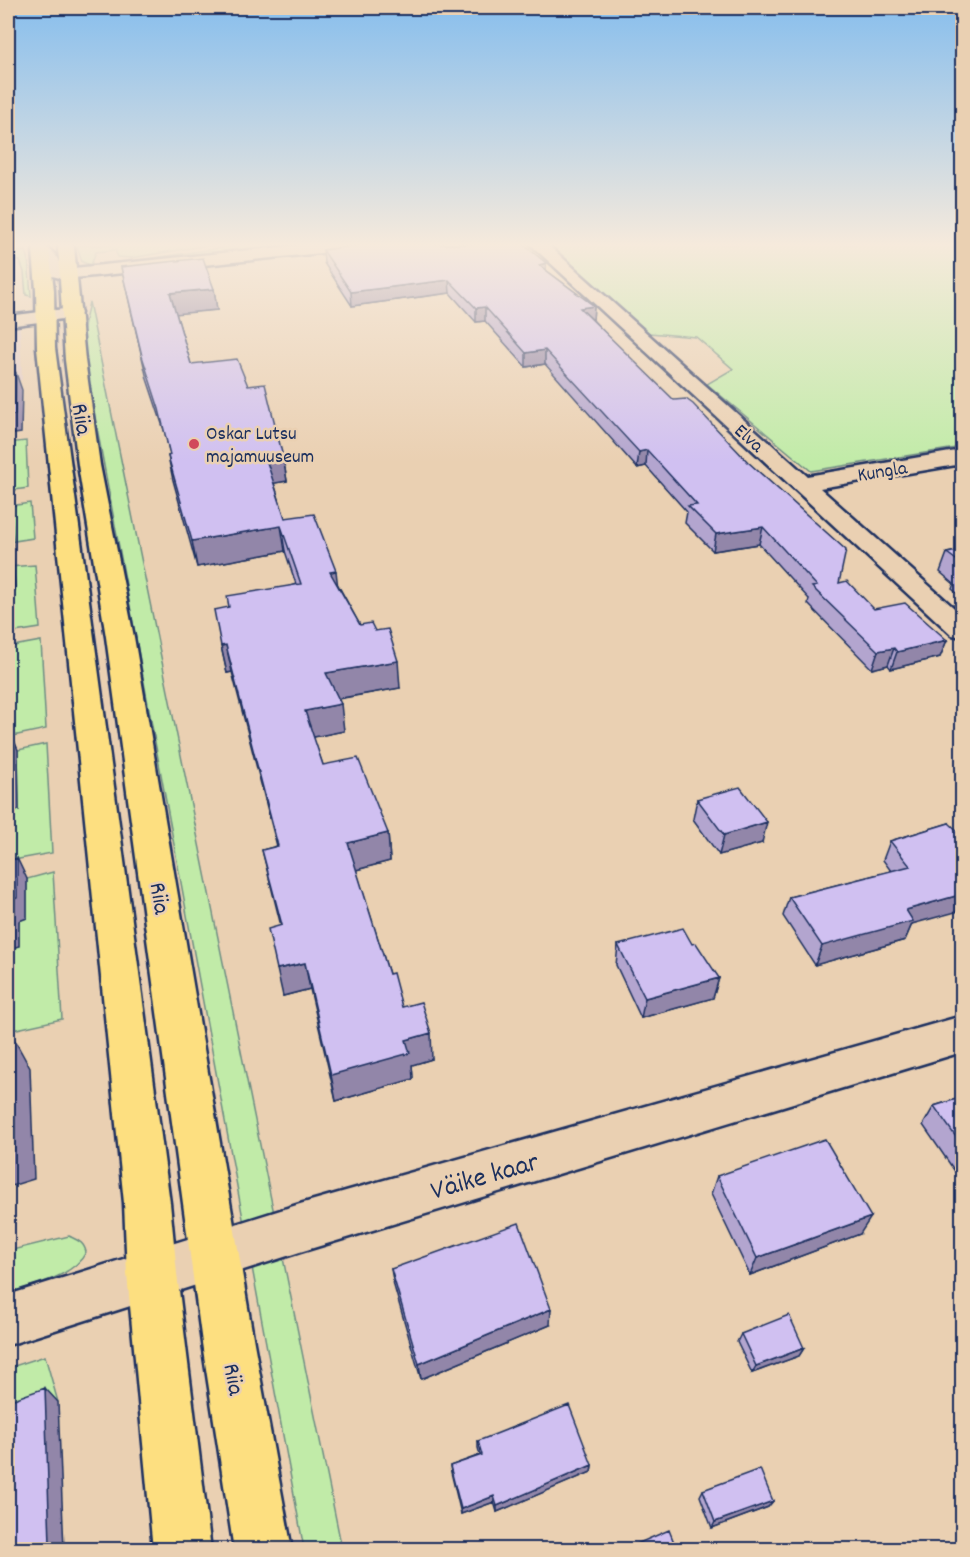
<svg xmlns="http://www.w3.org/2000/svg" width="970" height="1557" font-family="Dekko,sans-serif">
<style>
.built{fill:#e2cbc5}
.green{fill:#c1eba8;stroke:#6e8d83;stroke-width:1.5}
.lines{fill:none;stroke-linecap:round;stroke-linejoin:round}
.street-casing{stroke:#1b2f5e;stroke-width:5}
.highway-casing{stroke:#1b2f5e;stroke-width:5}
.street{fill:#ead0b2;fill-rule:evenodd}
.highway{fill:#fddf80;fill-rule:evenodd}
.rail-casing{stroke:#1b2f5e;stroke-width:4}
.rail{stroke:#ead0b2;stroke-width:2;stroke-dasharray:8;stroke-linecap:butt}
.wall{fill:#b3a5cf;stroke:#1b2f5e;stroke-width:1.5}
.shaded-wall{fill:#9286a9;stroke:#1b2f5e;stroke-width:1.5}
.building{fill:#d0c0f1;stroke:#1b2f5e;stroke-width:1.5}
.poi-dot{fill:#d1495b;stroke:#ead0b2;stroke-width:2}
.labels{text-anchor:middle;stroke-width:5;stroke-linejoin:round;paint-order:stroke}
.far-poi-label{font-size:20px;fill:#1b2f5e;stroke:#ead0b2;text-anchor:start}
.far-street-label{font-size:20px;fill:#1b2f5e;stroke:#ead0b2}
.street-label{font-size:24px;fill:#1b2f5e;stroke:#ead0b2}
.near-street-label{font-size:28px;fill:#1b2f5e;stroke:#ead0b2}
</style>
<rect width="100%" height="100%" fill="#ead0b2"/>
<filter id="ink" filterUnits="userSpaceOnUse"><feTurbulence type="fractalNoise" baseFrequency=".0167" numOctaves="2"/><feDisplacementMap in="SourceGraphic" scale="12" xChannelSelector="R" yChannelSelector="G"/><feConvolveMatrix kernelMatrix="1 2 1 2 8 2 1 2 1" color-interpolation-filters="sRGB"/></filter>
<g filter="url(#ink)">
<path class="built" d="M20,327L22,380L8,382V328Z"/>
<path class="green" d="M215,244L131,258L118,257L115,250L96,252L91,265L82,262L77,245Z
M248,244H327L104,265Z
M546,244H962V447L811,471L707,384L733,369L696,337L649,333Z
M26,251L28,257L31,296L26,295L24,272L20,261L8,259V253Z
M89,302L342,1549H304L81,341Z
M26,441L28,488L8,491V443Z
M30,503L33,538L8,542V540L13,539L10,506Z
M35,565L40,628L8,633V567Z
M41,641L46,729L8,737V647Z
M46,744L52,853L8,861V813L19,810L18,750Z
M53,872L62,1019L8,1031V949L19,946V921L27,918V879Z
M69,1236C77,1240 84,1242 86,1252C74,1277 32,1285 8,1294V1251Z
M45,1356L58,1402L8,1420V1368Z"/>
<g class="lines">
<g class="street-casing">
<path id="street" d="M310,244H368L361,249L64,279L48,275L43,260L34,252L42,247C54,250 58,257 61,268L64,269Z
M530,244H547L807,476L962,450V464L820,488L962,615V637L952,635Z
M72,308L78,309L81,313L78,317L8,326V316Z
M962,1016V1052L300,1252L8,1345V1295L300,1204Z"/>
</g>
<g class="highway-casing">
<path id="highway" d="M42,244L49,249L54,290L55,348L170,1203L177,1274L211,1550H153L127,1274L124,1203L37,348L36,290L33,249L35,246Z
M60,244H72L74,247L85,360L100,465L134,637L254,1343L292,1550H234L202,1343L106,637L78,465L65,360L58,247Z"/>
</g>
<use href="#street" class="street"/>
<use href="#highway" class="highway"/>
<g class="rail-casing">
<path id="rail" d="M8,245L13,244"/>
</g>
<use href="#rail" class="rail"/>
</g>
<path class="wall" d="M357,244H523L546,270L594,306L593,320L839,583L874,609L947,640L940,657L891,669L888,665L872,669L808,604L809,599L759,544L713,551L685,523L687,512L646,466L637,468L545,364L526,367L485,321L476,322L450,293L352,306L324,263L323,250L357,246Z
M121,267L214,289L217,310L176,313L191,364L248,386L283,457L287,481L274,483L285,518L338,585L360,625L400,688L338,699L344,731L313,737L323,765L388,833L390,861L356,870L389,974L402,1007L432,1059L412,1065L413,1079L336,1101L310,989L283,996L281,926L262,850L277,846L232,672L227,673L221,646L229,607L296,584L285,551L197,567L173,480L168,456L170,455L165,433L147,379Z
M963,550V598L952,589L954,584L940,572L947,553Z
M697,799L762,843L719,855L693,819Z
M949,823L912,924L905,940L815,965L783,916L789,897L891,871L883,860L890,841Z
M692,944L719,978L713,998L641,1018L616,965L618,945Z
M963,1097V1183L923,1125L934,1106Z
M717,1176L860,1234L750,1275L711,1194Z
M391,1269L550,1325L421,1379L394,1286Z
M741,1334L804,1348L799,1356L752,1373L737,1342Z
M478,1441L592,1465L591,1472L497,1512L494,1502L461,1514L451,1472L450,1466L480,1455L478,1448Z
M703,1490L773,1501L768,1507L712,1528L700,1496Z"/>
<path class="shaded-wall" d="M546,263V277L539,265Z
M449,280L450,293L352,306L351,292Z
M214,289L217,310L175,314L170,293Z
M594,306L593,320L580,308Z
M485,307V321L476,322V308Z
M545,350V364L526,367V353Z
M16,373L22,390L21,433L8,435V416Z
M647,450L646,466L637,468L639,452Z
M283,457L287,481L270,484L266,459Z
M8,459L15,590L12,591L13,605L8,606Z
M281,526L285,551L197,567L192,541Z
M763,527L759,544L713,551L716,534Z
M336,571L339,597L330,572Z
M947,640L940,657L891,669L897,652Z
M226,645L232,672L227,673L221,646Z
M894,648L888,665L872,669L878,651Z
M398,661L400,688L330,700L326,673Z
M341,704L344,731L309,738L305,711Z
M11,733L18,750L19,810L8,813V794Z
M767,822L762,843L719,855L724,835Z
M388,833L390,861L352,871L348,843Z
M17,858L27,879V918L19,921V946L8,949V927L9,900Z
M963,894V910L912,924L905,940L815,965L822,946L906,910Z
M305,963L310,989L283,996L277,969Z
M719,978L713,998L641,1018L645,998Z
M8,1028L30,1068L34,1179L8,1187Z
M431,1033L432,1059L412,1065L413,1079L336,1101L331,1075L406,1040Z
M871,1217L860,1234L750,1275L757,1258Z
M551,1309L550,1325L421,1379L419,1364Z
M804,1348L799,1356L752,1373L756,1366Z
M45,1388L58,1402L64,1550H36Z
M592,1465L591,1472L497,1512V1506Z
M494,1496V1502L461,1514V1509Z
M773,1501L768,1507L712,1528L715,1522Z"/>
<path class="building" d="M358,244H523L546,263L539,265L594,306L580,308L674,400L686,399L693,404L748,462L846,550L839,583L847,581L874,609L905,603L947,640L897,652L894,648L878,651L812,587L817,586L763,527L716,534L688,506L697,505L647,450L639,452L545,350L526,353L485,307L476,308L449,280L351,292L323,250L358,245Z
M203,258L214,289L170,293L191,364L237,359L248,386L265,384L283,457L266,459L285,518L314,514L336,571L330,572L360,625L371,623L375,631L388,629L398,661L326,673L341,704L305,711L323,765L358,758L388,833L348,843L389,974L393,973L402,1007L421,1002L431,1033L406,1040L410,1053L331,1075L305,963L277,969L268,929L282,925L262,850L278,846L226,645L221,646L214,610L229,607L227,596L301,584L281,526L192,541L168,456L170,455L159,409L142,356L121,267Z
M16,373L15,415L8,416V374Z
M963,550V565L947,553Z
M11,733V793L8,794V734Z
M740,787L767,822L724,835L697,799Z
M949,823L963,836V894L906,910L913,921L822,946L789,897L910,866L890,841Z
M17,858V898L9,900V926L8,927V861Z
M683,928L692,944L696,943L719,978L645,998L618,945Z
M963,1097V1147L934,1106Z
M825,1139L871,1217L757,1258L717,1176Z
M519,1223L551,1309L419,1364L391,1269Z
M789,1315L804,1348L756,1366L741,1334Z
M45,1388L50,1544L36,1550H8V1401Z
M569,1405L592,1465L497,1506L494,1496L461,1509L450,1466L482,1455L478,1441Z
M760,1469L773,1501L715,1522L703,1490Z
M669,1530L677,1550H623Z"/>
</g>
<linearGradient id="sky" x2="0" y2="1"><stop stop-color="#87beed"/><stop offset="0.53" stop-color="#f6eadc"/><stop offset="1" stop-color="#f6eadc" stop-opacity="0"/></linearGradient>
<rect width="970" height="462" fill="url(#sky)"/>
<circle class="poi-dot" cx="194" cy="444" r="6"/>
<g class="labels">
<g class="far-poi-label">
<text x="206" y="439">Oskar Lutsu<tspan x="206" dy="23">majamuuseum</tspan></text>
</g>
<g class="far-street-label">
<text transform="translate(750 437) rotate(42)" y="7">Elva</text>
<text transform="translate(882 470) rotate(-9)" y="7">Kungla</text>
</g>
<g class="street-label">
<text transform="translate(83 419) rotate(81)" y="8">Riia</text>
<text transform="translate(161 898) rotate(81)" y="8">Riia</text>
<text transform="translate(235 1379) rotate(80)" y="8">Riia</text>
</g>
<g class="near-street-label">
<text transform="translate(484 1174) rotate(-16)" y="10">Väike kaar</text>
</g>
</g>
<rect width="970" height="1557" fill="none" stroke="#ead0b2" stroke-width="30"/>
<rect x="15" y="15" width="940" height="1527" fill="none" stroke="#1b2f5e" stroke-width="2" filter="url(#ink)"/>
</svg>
